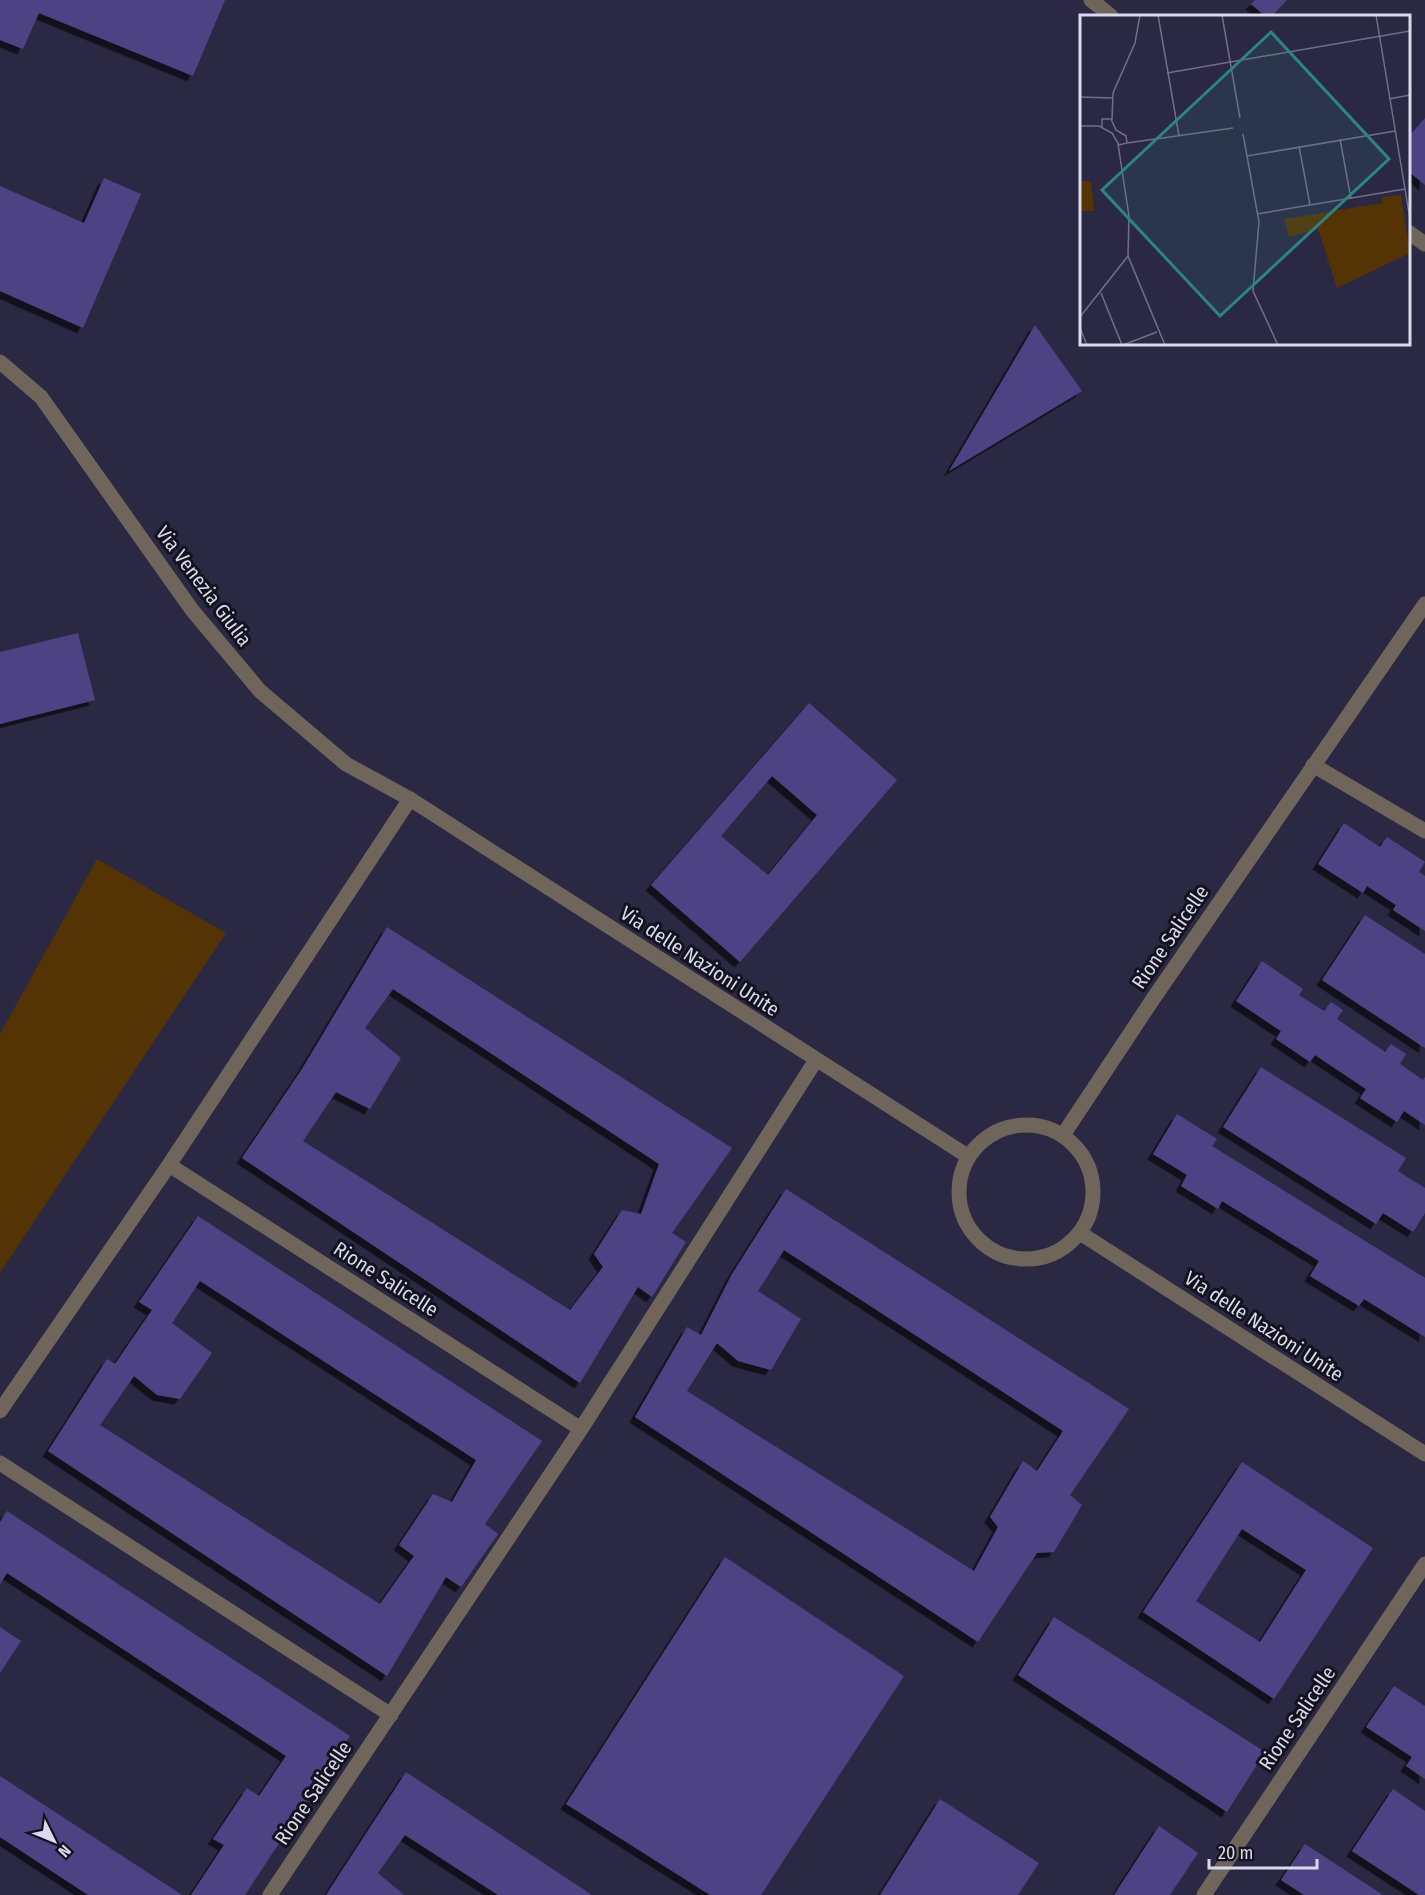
<svg xmlns="http://www.w3.org/2000/svg" width="1425" height="1895" font-family="'Fira Sans Condensed',sans-serif">
<style>
.green{fill:#543405}
.building{fill:#4d4383;fill-rule:evenodd;filter:url(#shadow)}
.lines{fill:none;stroke-linecap:round;stroke-linejoin:round}
.minor{stroke:#70655a;stroke-width:15}
.tertiary{stroke:#70655a;stroke-width:15}
.labels{text-anchor:middle;stroke-width:6;stroke-linejoin:round;paint-order:stroke}
.street-label{font-size:20px;fill:#dadaec;stroke:#14121f}
.inset-road{fill:none;stroke:#716f87;stroke-width:1.5}
.view{fill:#2d8581;fill-opacity:0.15;stroke:#2d8581;stroke-width:3}
.inset-edge{fill:none;stroke:#dadaec;stroke-width:3}
</style>
<defs>
<filter id="shadow"><feDropShadow dx="-5.5" dy="5.5" stdDeviation="0" flood-color="#0009"/></filter>
</defs>
<rect width="100%" height="100%" fill="#2b2843"/>
<path class="green" d="M97,859L226,933L0,1273V1034Z"/>
<path class="building" d="M0,0H225L193,76L39,13L23,49L0,40Z
M1255,0H1287L1272,16H1265L1251,4Z
M1425,118V185L1408,171V137Z
M104,178L141,194L83,328L0,291V186L84,223Z
M1035,325L1082,391L949,471Z
M78,633L95,700L0,724V652Z
M809,703L897,780L740,962L651,885ZM772,776L817,815L768,875L721,836Z
M1344,823L1380,847L1387,837L1425,862L1419,872L1425,876V931L1393,910L1396,905L1367,886L1363,893L1318,864Z
M1365,915L1425,954V1048L1322,980Z
M387,927L732,1148L672,1233L686,1242L652,1297L638,1287L580,1383L242,1158L302,1069ZM393,989L659,1164L641,1214L622,1210L594,1254L603,1267L570,1310L303,1141L336,1092L370,1109L401,1058L365,1028Z
M1262,961L1303,989L1299,995L1324,1011L1331,1002L1343,1010L1337,1019L1385,1052L1391,1044L1406,1054L1400,1064L1423,1080L1425,1077V1125L1404,1111L1397,1122L1360,1098L1366,1089L1315,1055L1310,1062L1276,1039L1281,1031L1236,1001Z
M1261,1067L1406,1158L1398,1171L1425,1188V1213L1413,1232L1383,1213L1376,1224L1223,1127Z
M1177,1114L1217,1139L1212,1146L1425,1278V1337L1364,1299L1359,1306L1310,1276L1319,1261L1222,1201L1218,1209L1181,1186L1187,1175L1153,1154Z
M786,1189L1129,1409L1070,1495L1082,1505L1054,1552L1037,1553L978,1642L635,1417L687,1327L701,1335L732,1274ZM784,1250L1063,1431L1037,1471L1023,1461L990,1517L998,1527L974,1571L687,1391L717,1343L738,1361L771,1370L801,1319L758,1291Z
M198,1216L542,1441L485,1524L498,1534L461,1587L446,1577L387,1676L48,1451L107,1359L115,1364L152,1310L139,1302ZM200,1281L476,1460L452,1502L433,1494L399,1545L414,1556L380,1604L100,1425L134,1376L157,1395L180,1399L212,1353L172,1323Z
M1242,1462L1373,1548L1274,1699L1143,1612ZM1242,1529L1306,1570L1260,1642L1196,1601Z
M7,1511L350,1736L245,1895H191L224,1845L213,1839L247,1788L259,1796L286,1756L7,1573L0,1584V1522Z
M725,1557L904,1676L761,1895H710L566,1804Z
M1054,1617L1265,1752L1227,1812L1018,1675Z
M0,1627L21,1641L0,1673Z
M1394,1686L1425,1706V1779L1406,1766L1412,1757L1366,1727Z
M406,1772L592,1895H498L405,1835L378,1873L404,1895H326Z
M0,1776L182,1895H88L0,1837Z
M1393,1789L1425,1811V1895H1419L1352,1851Z
M940,1799L1039,1863L1018,1895H880Z
M1159,1826L1198,1853L1170,1895H1114Z
M1305,1844L1383,1895H1304L1281,1880Z"/>
<g class="lines">
<path class="minor" d="M1091,0L1111,16
M1408,232L1425,244
M1313,765L1425,831
M169,1165L581,1429
M1080,1233L1425,1454
M0,1411L169,1165L410,799
M0,1463L391,1715
M270,1895L581,1429L816,1060
M1204,1895L1425,1564"/>
<path class="tertiary" d="M0,362L41,397L192,610L260,691L346,764L410,799L969,1157
M959 1192a67 67 0 1 1 134 0a67 67 0 1 1-134 0Z
M1063,1135L1153,999L1425,604"/>
</g>
<g class="labels">
<g class="street-label">
<text transform="translate(204 586) rotate(53)" y="7">Via Venezia Giulia</text>
<text transform="translate(1170 937) rotate(-56)" y="7">Rione Salicelle</text>
<text transform="translate(700 961) rotate(33)" y="7">Via delle Nazioni Unite</text>
<text transform="translate(386 1279) rotate(33)" y="7">Rione Salicelle</text>
<text transform="translate(1264 1326) rotate(33)" y="7">Via delle Nazioni Unite</text>
<text transform="translate(1297 1718) rotate(-56)" y="7">Rione Salicelle</text>
<text transform="translate(313 1793) rotate(-56)" y="7">Rione Salicelle</text>
</g>
</g>
<g transform="translate(1080 15)">
<rect width="330" height="330" fill="#2b2843"/>
<path d="M0,166H11L14,196H0ZM321,180L330,238L257,273L238,214L209,222L204,204L302,188V182Z" fill="#543405"/>
<path class="inset-road" d="M78,0L99,121M142,0L160,103M296,0L330,204M87,58L330,16M0,82L32,83M309,84L330,80M32,105L33,78L55,28L60,0M0,111H19L32,118L39,130L47,128L46,121L36,115L31,104H22V113M163,119L179,207L173,276L198,330M260,124L271,184M47,128L153,113M38,129L49,201L48,241L85,330M219,131L230,190M167,141L315,116M177,199L325,174M21,278L42,330M0,302L48,241M0,313L7,330M43,330L77,317"/>
<path class="view" d="M191,17L309,144L140,301L22,175Z"/>
<rect width="330" height="330" class="inset-edge"/>
</g>
<g transform="translate(54 1841) rotate(133)" stroke="#14121f" stroke-width="4.5" paint-order="stroke">
<path d="M0-4.5L10 22L0 15L-10 22Z" fill="#dadaec"/>
<text y="-9" font-size="16" font-weight="bold" text-anchor="middle" fill="#dadaec">N</text>
</g>
<path d="M1209 1859v9h108v-9" fill="none" stroke="#dadaec" stroke-width="3"/>
<text x="1218" y="1859" font-size="18" fill="#dadaec" stroke="#14121f" stroke-width="4.5" paint-order="stroke">20 m</text>
</svg>
